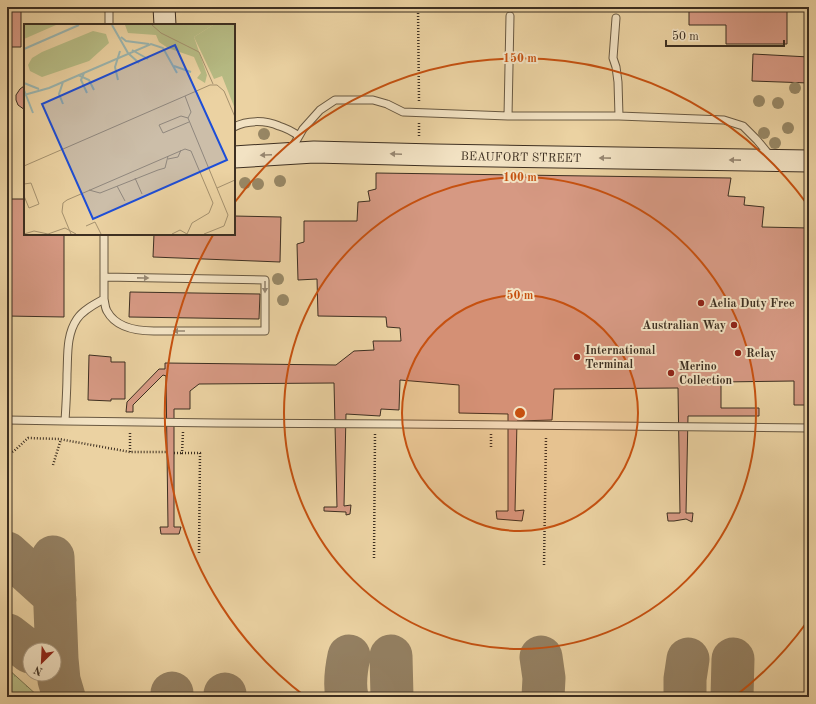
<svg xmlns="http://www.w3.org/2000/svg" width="816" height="704" font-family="'Old Standard TT',serif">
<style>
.grass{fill:url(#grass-tufts);stroke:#7a7653}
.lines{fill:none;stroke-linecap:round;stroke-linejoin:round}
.taxiway{stroke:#948062;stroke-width:43}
.building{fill:#d69983;stroke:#3d2f21}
.lane-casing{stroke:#685841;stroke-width:9}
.secondary-casing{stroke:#3d2f21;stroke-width:23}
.path{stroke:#3d2f21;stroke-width:2.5;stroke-dasharray:1 2;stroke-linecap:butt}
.lane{stroke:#f2e2c3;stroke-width:7}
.secondary{stroke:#f2e2c3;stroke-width:21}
.tree{fill:#988866}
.oneway{fill:#988872}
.ring{fill:none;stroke:#c65110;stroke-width:2}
.poi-dot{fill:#8f2418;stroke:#f2e2c3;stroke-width:1.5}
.labels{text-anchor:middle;stroke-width:4;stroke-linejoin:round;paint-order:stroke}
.street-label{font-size:12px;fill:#3d2f21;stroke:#f2e2c3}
.poi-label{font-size:12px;font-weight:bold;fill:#3d2f21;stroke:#f2e2c3;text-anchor:start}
.inset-river{fill:none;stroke:#9bb5af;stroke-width:2}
.inset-road{fill:none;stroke:#a5916e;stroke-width:1}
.view{fill:#1d4ed8;fill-opacity:0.15;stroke:#1d4ed8;stroke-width:2}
.inset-edge{fill:none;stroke:#3d2f21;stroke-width:2}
.centre{fill:#c65110;stroke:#f2e2c3;stroke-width:2}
.ring-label{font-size:12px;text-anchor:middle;font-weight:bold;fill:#c65110;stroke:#f2e2c3;stroke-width:4;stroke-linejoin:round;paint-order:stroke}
</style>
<defs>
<pattern id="grass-tufts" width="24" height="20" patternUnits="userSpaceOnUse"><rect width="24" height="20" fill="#b7bc85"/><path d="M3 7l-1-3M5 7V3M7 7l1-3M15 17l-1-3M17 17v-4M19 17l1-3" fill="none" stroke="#96996c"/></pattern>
</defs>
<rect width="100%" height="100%" fill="#ebd2a2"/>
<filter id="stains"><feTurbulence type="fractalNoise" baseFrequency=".005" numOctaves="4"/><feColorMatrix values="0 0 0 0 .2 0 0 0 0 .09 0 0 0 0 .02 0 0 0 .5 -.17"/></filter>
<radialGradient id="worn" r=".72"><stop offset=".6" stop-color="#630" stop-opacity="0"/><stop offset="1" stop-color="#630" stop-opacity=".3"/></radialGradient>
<path class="grass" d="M7,668L39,697H7Z"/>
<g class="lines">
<path class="taxiway" d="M7,553L49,591L53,595L55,600
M53,557L57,659L59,680L64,697
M8,635L30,652
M391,656L392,697
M541,657L544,678L543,697
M172,693V697
M225,694V697
M347,697C344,683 346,670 349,656
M685,697V679L688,659
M732,697L733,659"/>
</g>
<path class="building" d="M7,7H21V47H7Z
M689,7H787V44H726V25H689Z
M753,54L809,57V83L752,81Z
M7,82H10L9,131H7Z
M24,86H25V110L18,105L16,100V95L20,89Z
M376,173L731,178L728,196L745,197L744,205L764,207L762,227L809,228V405H794V381L721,382V408H759V416H688L686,513H693L692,522L686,519L674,521H668L667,513H680L678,388L554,389L552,420L517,421L515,511L524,510L522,521L497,519L496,511H508V414L459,413V385L400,380L399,410L381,409L380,416L346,414L344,506L351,505L350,514L346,515V512L324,511V507H337L334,383L199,384L190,391V409H174V527H181L179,534H161L160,527H168L166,376L163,375L133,405V412H126L127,402L159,369H165V363L336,365L354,351L374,350L373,341H401L400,328L387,327L386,317L318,316L317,279L298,280L297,244L304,242V221H357L358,202L370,201L368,191L376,189Z
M7,199H25V234H64V317L7,316Z
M234,216L281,217L280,262L153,257L154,234H234Z
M130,292L260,294L259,319L129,317Z
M89,355L111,357V362H125V399H111V401L88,400Z"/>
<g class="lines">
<g class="lane-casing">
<path id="lane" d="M616,18L613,58L616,67L618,82L619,116
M109,25V7
M508,116L510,16
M234,127C247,120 265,120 279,126C286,128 293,132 299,136
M291,150L303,129L320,110L335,100H373L387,104L403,112L508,116H619L724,120L743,126L757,140L771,157
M104,277L265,280V331H154C137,331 116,328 107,311C105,308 105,303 104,299
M7,420L65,421C66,405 67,389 67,374C68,356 66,335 77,319C83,310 95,304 104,299V234
M65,421L217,423L404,424L809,428"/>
</g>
<g class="secondary-casing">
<path id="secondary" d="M164,7L165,25
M234,157L314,152L435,155L809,161"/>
</g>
<path class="path" d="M418,7L419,102
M419,136V123
M183,432L182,453H200L199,554
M491,434V449
M130,452V433
M174,453H182
M7,455L14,451L28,438L59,439L130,452H167
M53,465L61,439
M374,558L375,434
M544,565L546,437"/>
<use href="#lane" class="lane"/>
<use href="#secondary" class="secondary"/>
</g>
<g class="tree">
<circle cx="795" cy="88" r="6"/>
<circle cx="759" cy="101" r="6"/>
<circle cx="778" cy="103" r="6"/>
<circle cx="788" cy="128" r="6"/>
<circle cx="764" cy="133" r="6"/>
<circle cx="264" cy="134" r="6"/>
<circle cx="775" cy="143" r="6"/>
<circle cx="280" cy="181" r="6"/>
<circle cx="245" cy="183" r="6"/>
<circle cx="258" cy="184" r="6"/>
<circle cx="278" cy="279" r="6"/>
<circle cx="283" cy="300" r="6"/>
</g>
<defs><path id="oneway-solid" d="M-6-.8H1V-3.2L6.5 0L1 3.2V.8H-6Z"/></defs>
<g class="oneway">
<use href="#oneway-solid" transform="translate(396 154) rotate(-178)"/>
<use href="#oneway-solid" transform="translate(266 155) rotate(177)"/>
<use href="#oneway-solid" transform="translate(605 158) rotate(-179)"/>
<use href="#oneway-solid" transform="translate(735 160) rotate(-179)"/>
<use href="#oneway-solid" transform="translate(143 278) rotate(1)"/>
<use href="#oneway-solid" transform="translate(265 287) rotate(90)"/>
<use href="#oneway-solid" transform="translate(179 331) rotate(180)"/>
</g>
<circle cx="520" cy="413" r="118" fill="#c65110" fill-opacity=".12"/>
<g class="ring">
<circle cx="520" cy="413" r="118"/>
<circle cx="520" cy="413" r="236"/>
<path d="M807 622A355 355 0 0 1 734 697M306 697A355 355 0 0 1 213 235M235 202A355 355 0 0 1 807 204"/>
</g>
<g class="poi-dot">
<circle cx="701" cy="303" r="4"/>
<circle cx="734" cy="325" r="4"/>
<circle cx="738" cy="353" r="4"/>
<circle cx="577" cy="357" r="4"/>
<circle cx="671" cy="373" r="4"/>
</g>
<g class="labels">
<g class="street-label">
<text transform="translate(521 157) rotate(1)" y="4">BEAUFORT STREET</text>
</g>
<g class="poi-label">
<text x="709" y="307">Aelia Duty Free</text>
<text x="726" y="329" text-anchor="end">Australian Way</text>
<text x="585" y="354">International<tspan x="585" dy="14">Terminal</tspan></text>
<text x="746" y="357">Relay</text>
<text x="679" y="370">Merino<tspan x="679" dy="14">Collection</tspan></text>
</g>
</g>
<g transform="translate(24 24)">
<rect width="211" height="211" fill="#ebd2a2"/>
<path d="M0,1H32L0,15ZM101,1H189L170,13L183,51L181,59L173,54L177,49L170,33L144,24L135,18L132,11L104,9ZM69,7L82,10L85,19L65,37L18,53L6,47L4,41L8,34L18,28Z" fill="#b7bc85"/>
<path d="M189,1H211V85L198,52L190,55L170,13Z" fill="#b7bc85"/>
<path class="inset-river" d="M88,1L104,29L115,39M97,13L102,17L125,20M0,25L55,1M108,26L124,35M150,42L167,48M60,49L57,56L63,69M54,51L65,56L70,66M94,56L91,43L96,27M0,59L15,65M0,66L9,89M0,71L25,64L127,20L139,24L153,49M39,80L35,70L39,58"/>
<path class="inset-road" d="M128,1L137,9L175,28L189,60M164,94L157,92L135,101L139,109L165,98M144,135L154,133L157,126M0,142L161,72M111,154L118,170M0,160L7,159L15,180L5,184L0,172M93,162L101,177M193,164L211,156M65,166L76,169L134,146L141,144L144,132M62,202L71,198L77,210M0,210L10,207L24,210L41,204L52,210M47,210L38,188L39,179L43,176L161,125L167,127L189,179L185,189L168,199L163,210M148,210L156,206L163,210M180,210L200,202L204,191L164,94L167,88L161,72L186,61H193L200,67L211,93"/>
<path class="view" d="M151,21L203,136L69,195L18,80Z"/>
<rect width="211" height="211" class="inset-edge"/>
</g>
<circle cx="520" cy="413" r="6" class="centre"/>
<g class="ring-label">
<text x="520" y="62">150 m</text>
<text x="520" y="181">100 m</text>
<text x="520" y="299">50 m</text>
</g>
<rect width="816" height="704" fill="none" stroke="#ebd2a2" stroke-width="24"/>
<rect x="8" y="8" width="800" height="688" fill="none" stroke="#3d2f21" stroke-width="2"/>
<rect x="12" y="12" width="792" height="680" fill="none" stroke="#3d2f21"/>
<g transform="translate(42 662) rotate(204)"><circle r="19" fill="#f2e2c3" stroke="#aa9a82"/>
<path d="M0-3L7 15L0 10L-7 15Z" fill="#8f2418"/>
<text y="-6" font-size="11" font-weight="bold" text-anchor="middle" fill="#3d2f21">N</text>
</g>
<path d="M666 40v6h118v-6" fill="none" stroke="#3d2f21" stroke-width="2"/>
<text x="672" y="40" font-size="12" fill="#3d2f21" stroke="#f2e2c3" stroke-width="3" paint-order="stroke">50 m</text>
<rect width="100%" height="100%" filter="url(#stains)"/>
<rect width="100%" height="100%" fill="url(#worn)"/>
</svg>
